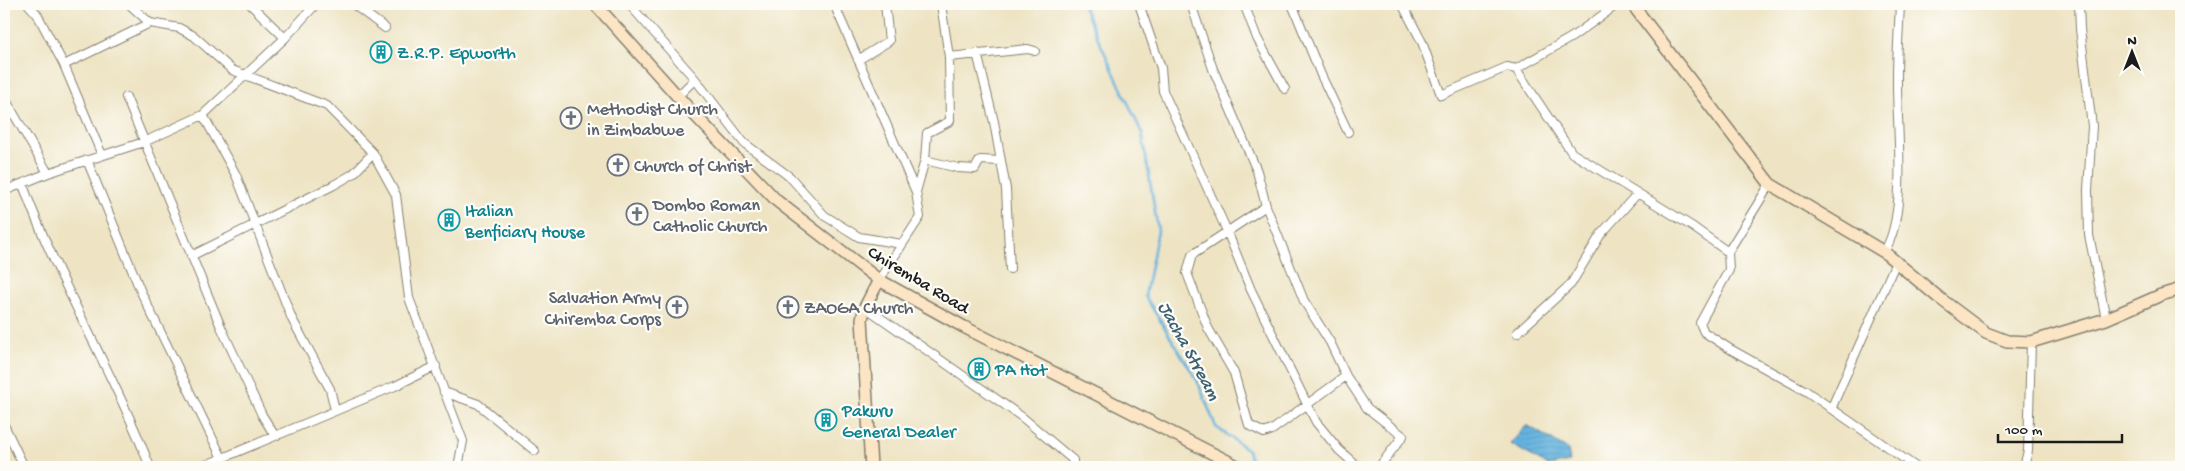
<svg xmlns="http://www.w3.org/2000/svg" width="2185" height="471" font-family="'Gochi Hand',sans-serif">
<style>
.water{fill:url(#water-rules);stroke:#40687e}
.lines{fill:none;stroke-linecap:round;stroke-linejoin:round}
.stream{stroke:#65b3df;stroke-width:2.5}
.street-casing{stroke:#858070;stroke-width:10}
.secondary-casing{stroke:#858070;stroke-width:14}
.street{stroke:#fff;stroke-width:8}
.secondary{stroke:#fce5c4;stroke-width:11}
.labels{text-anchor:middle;stroke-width:4.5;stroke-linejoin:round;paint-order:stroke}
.culture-label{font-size:18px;fill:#0d838f;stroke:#fdfcf7;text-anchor:start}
.worship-label{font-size:18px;fill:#5b616d;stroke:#fdfcf7;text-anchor:start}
.street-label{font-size:18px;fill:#1c1c1c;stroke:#fdfcf7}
.water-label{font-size:19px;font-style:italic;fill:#3d6074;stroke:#fdfcf7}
</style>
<defs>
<pattern id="water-rules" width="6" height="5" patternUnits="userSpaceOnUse" patternTransform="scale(1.25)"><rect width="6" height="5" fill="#65b3df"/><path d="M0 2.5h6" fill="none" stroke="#5799bf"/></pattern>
</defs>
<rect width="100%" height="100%" fill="#fdfcf7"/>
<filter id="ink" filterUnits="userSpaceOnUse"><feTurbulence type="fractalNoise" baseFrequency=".02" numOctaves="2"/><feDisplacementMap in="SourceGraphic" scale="10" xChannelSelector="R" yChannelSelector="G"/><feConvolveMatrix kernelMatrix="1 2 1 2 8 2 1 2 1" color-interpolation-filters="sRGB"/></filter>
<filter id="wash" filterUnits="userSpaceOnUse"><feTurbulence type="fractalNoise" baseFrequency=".0096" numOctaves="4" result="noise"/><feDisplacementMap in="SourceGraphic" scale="20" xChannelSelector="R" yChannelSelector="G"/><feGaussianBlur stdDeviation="1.12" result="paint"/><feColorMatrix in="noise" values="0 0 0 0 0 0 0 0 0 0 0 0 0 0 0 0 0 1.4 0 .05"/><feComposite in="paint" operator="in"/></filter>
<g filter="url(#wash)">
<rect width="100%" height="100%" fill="#eee4c4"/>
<path class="water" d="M1527,425L1568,450L1570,462L1549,466L1510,444Z"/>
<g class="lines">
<path class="stream" d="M1082,4L1142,133L1158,230L1145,296L1197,380L1216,427L1248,450L1252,467"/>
</g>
</g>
<g filter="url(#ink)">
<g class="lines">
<g class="street-casing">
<path id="street" d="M28,4L37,14L64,65L102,155
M129,4L150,23L179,28L194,36L232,70L327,106L373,153L396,195L409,298L463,441L458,467
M250,4L285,38
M353,4L385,28
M629,4L695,79L744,143L790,177L825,216L859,237L902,244
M834,4L916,192L920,217L879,280
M1139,4L1161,68L1163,91L1227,231L1251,290L1307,404L1316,422L1339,450L1358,467
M1191,4L1213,69L1257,171L1266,206L1304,301L1330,342L1346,376L1367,408L1403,436L1379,467
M1244,4L1257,38L1285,89
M1292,4L1321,75L1348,132
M1402,4L1422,42L1441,95L1507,67L1516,69L1572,37L1618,4
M2079,4L2080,29L2092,126L2088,190L2089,235L2106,319
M977,53L994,122L1006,189L1010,269
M949,57L1028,49L1035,51
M858,60L889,41L885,4
M64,65L150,23
M1516,69L1572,153L1693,227L1728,252
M678,96L695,79
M4,97L48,173
M126,97L221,327L262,415L275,436
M203,115L236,175L292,319L330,389L335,410
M87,160L141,292L222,458
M925,160L958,168L975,169L980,160L1001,161
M1770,184L1728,252L1729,270L1700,323L1704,332L1730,349L1806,391L1916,467
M23,185C58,282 113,371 150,467
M4,191L48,173L144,142L203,115L285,38L316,4
M916,192L925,160L927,133L950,121L949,57L941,4
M1266,206L1192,255L1187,273L1208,328L1234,373L1249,425L1264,433L1272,430L1346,376
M1884,252C1909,213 1896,124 1897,77C1897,53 1899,28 1900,4
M191,256L332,186L353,174L373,153
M865,307L1022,417L1073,460V467
M1517,333L1571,284L1601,234L1637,194
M444,392L478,404L535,451
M1831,409L1896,262
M4,425L24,467
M201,467L395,386L436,366
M2024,467L2028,451L2031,342"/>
</g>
<g class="secondary-casing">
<path id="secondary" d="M595,4L689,109L777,201L879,280L964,327L1239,467
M1632,4L1770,184L1884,252L1938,297L1986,333L2007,341L2031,342L2106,319L2161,295L2181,289
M871,467L862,319L865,307L879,280"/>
</g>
<use href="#street" class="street"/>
<use href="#secondary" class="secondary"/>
</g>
</g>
<defs>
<g id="building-ring" transform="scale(1.125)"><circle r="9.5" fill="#fdfcf7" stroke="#0f9aa8" stroke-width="1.5"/><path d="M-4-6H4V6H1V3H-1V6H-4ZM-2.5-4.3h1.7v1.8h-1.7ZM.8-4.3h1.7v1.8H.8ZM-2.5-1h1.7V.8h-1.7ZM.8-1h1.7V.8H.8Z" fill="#0f9aa8"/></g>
<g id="church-ring" transform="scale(1.125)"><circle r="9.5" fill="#fdfcf7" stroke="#6b7280" stroke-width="1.5"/><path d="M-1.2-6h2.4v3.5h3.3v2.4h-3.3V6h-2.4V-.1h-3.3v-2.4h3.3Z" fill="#6b7280"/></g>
</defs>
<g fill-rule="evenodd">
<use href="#building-ring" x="381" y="52"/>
<use href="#church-ring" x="571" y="118"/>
<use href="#church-ring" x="618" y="165"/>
<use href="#church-ring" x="637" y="214"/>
<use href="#building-ring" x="449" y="220"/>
<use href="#church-ring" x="677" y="307"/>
<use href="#church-ring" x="788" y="307"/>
<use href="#building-ring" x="979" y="369"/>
<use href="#building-ring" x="826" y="420"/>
</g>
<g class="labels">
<g class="culture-label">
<text x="397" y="58">Z.R.P. Epworth</text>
<text x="465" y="216">Italian<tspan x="465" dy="21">Benficiary House</tspan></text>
<text x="995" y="375">PA Hot</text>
<text x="842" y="416">Pakuru<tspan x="842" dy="21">General Dealer</tspan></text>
</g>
<g class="worship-label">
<text x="587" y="114">Methodist Church<tspan x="587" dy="21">in Zimbabwe</tspan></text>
<text x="634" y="171">Church of Christ</text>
<text x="653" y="210">Dombo Roman<tspan x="653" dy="21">Catholic Church</tspan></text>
<text x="661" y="303" text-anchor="end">Salvation Army<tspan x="661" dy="21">Chiremba Corps</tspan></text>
<text x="804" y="313">ZAOGA Church</text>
</g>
<g class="street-label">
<text transform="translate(919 279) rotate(31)" y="6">Chiremba Road</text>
</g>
<g class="water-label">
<text transform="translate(1191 350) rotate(61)" y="7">Jacha Stream</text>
</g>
</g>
<rect width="2185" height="471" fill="none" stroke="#fdfcf7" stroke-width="20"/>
<g transform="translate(2132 52)" stroke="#fdfcf7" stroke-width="4" paint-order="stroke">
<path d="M0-4L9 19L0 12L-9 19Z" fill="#1c1c1c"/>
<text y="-8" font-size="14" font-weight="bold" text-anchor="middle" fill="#1c1c1c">N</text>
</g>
<path d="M1998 434v8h124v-8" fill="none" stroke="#1c1c1c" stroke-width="2.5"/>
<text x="2005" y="434" font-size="15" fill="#1c1c1c" stroke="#fdfcf7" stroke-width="4" paint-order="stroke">100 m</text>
</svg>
